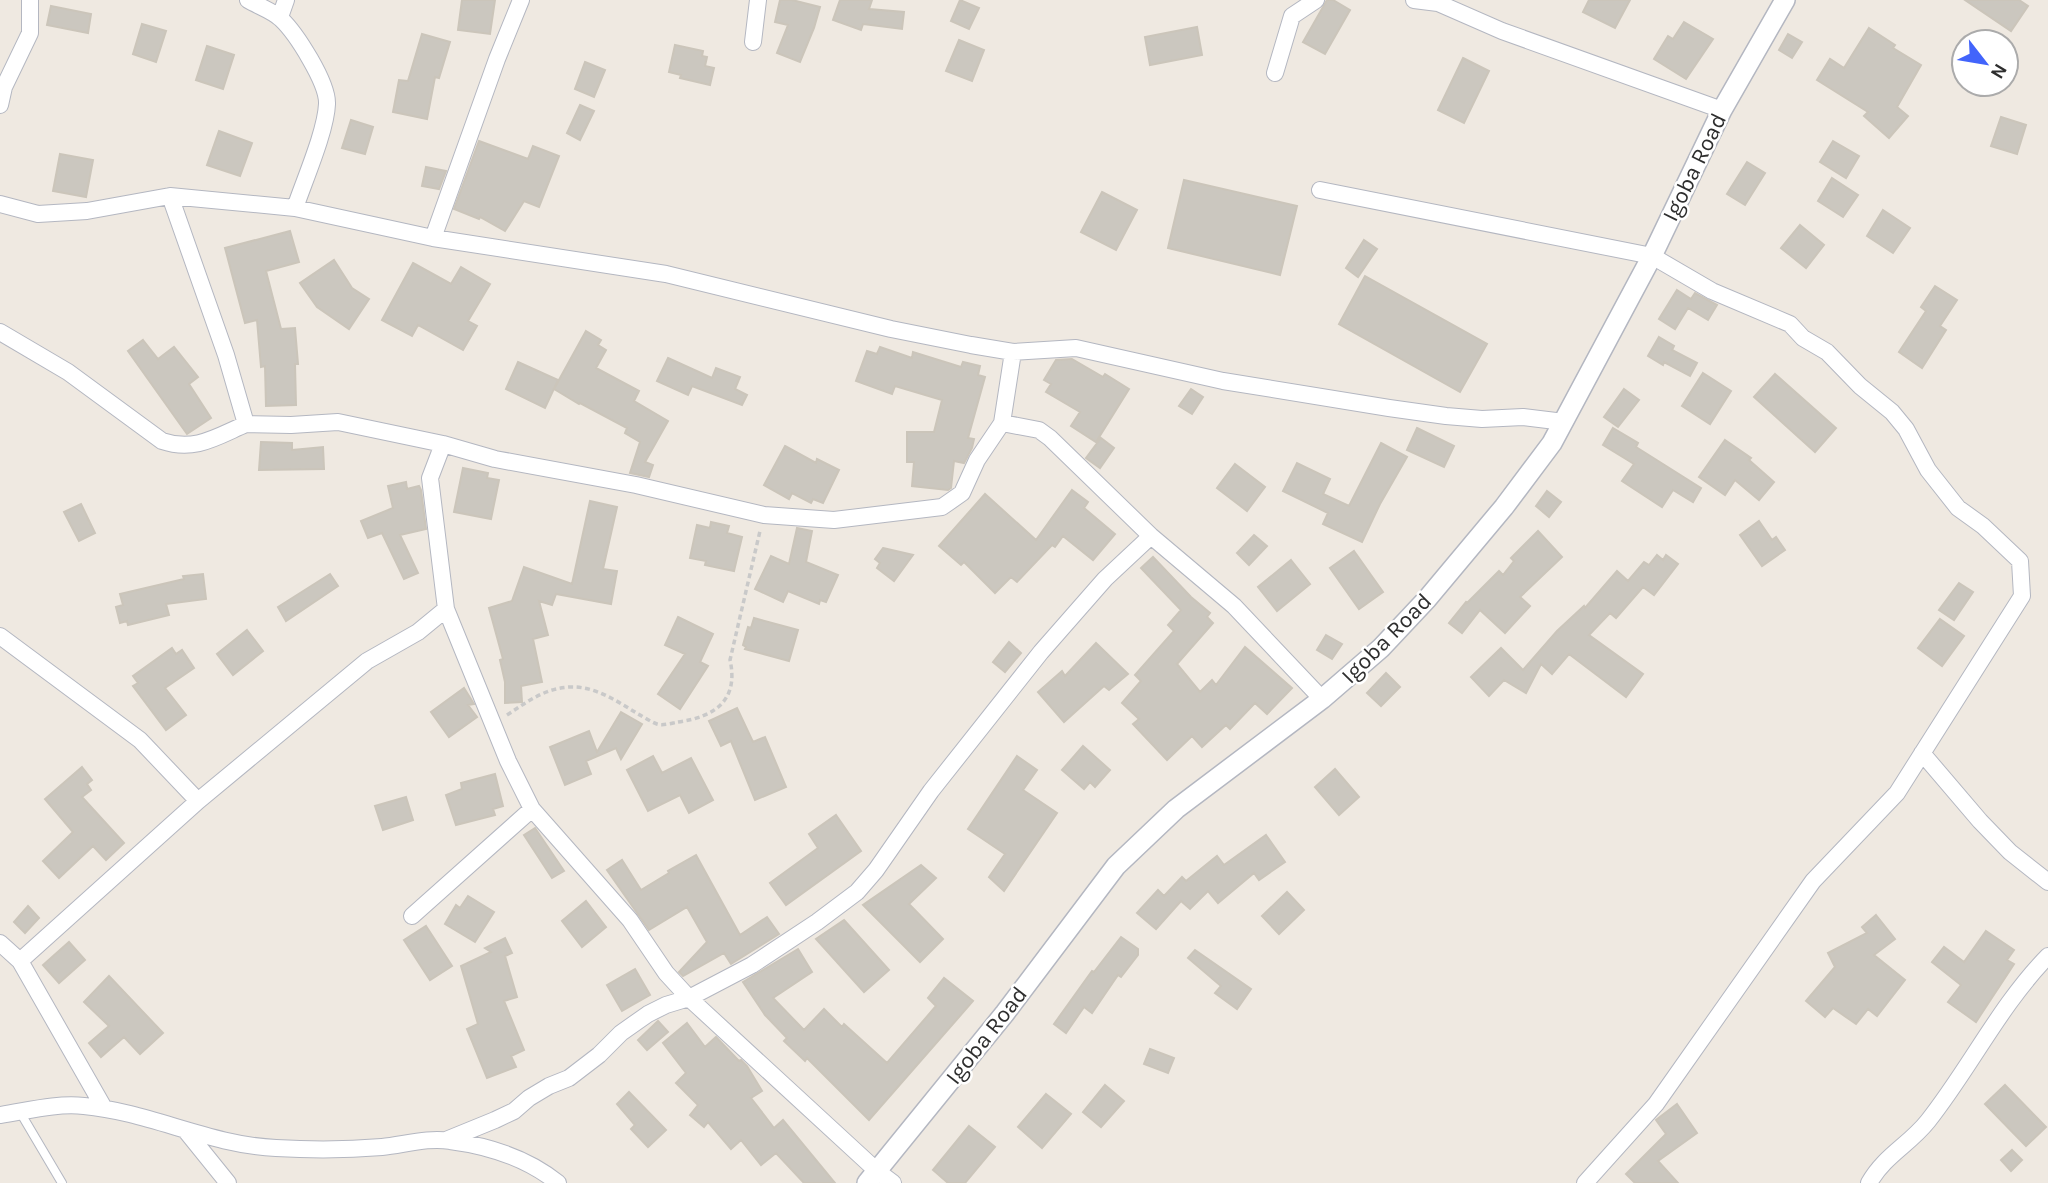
<svg xmlns="http://www.w3.org/2000/svg" width="2048" height="1183" font-family="Karla,sans-serif">
<style>
.building{fill:#cbc7bf;stroke:#cbc5ba;stroke-width:2}
.lines{fill:none;stroke-linecap:round;stroke-linejoin:round}
.service-casing{stroke:#b4b7c1;stroke-width:10}
.minor-casing{stroke:#b4b7c1;stroke-width:18}
.tertiary-casing{stroke:#b4b7c1;stroke-width:22}
.path{stroke:#c9c9c9;stroke-width:3.5;stroke-dasharray:5 3.5;stroke-linecap:butt}
.service{stroke:#fff;stroke-width:8}
.minor{stroke:#fff;stroke-width:16}
.tertiary{stroke:#fff;stroke-width:19}
.labels{text-anchor:middle;stroke-width:5;stroke-linejoin:round;paint-order:stroke}
.street-label{font-size:23px;fill:#2e2e2e;stroke:#fff}
</style>
<rect width="100%" height="100%" fill="#efe9e1"/>
<path class="building" d="M462,0H495L490,34L458,30Z
M780,0H792L820,7L814,28L800,62L777,53L788,25L775,22Z
M840,0H872L869,9L904,12L902,29L863,24L861,30L833,20Z
M960,0L979,8L969,29L951,21Z
M1327,0H1333L1350,10L1325,54L1303,42Z
M1589,0H1630L1615,28L1583,12Z
M1965,0H2019L2028,6L2011,31Z
M51,6L91,14L88,33L47,25Z
M1684,22L1713,39L1686,79L1654,59L1668,36L1673,39Z
M142,24L166,31L156,62L133,54Z
M1197,27L1202,55L1150,65L1145,37Z
M1869,28L1895,45L1893,48L1921,65L1897,107L1908,116L1889,138L1864,116L1868,112L1817,80L1830,59L1844,68Z
M422,34L450,42L439,78L435,77L427,119L393,112L399,80L408,81Z
M1788,34L1802,42L1792,58L1779,50Z
M959,40L984,50L972,81L946,71Z
M675,45L703,51L702,56L707,57L705,66L714,68L710,85L680,78L681,75L669,72Z
M207,46L234,55L223,89L196,80Z
M1463,58L1489,71L1464,123L1438,110Z
M585,62L605,70L594,97L575,89Z
M580,105L594,111L580,140L567,133Z
M2001,117L2026,125L2017,154L1991,146Z
M351,120L373,127L365,154L342,148Z
M219,131L252,143L240,176L207,165Z
M479,141L528,159L533,146L559,156L539,207L524,201L505,231L480,217L479,219L454,209Z
M1833,141L1859,156L1846,178L1820,162Z
M60,154L93,160L86,197L53,191Z
M1747,162L1765,173L1745,205L1727,194Z
M426,167L446,171L439,189L422,186Z
M1832,178L1858,195L1843,217L1818,201Z
M1184,180L1297,206L1280,275L1168,248Z
M1102,192L1137,210L1116,250L1081,232Z
M1883,210L1910,228L1893,253L1867,236Z
M1800,225L1824,245L1806,268L1781,248Z
M290,231L299,262L266,271L281,329L295,328L298,364H295L296,405L266,406L265,366L261,367L257,320L245,323L225,248Z
M1364,240L1377,249L1358,277L1346,268Z
M334,260L352,288L369,299L349,329L317,307L300,283Z
M413,263L451,284L461,267L490,284L468,321L477,326L463,350L418,325L412,336L382,320Z
M1365,276L1487,344L1460,392L1339,324Z
M1935,286L1957,300L1940,326L1946,330L1922,368L1899,352L1926,311L1921,307Z
M1677,290L1691,299L1695,293L1717,305L1708,320L1688,308L1675,329L1659,319Z
M586,331L601,340L598,345L606,350L596,368L639,391L634,401L668,421L645,462L653,465L649,477L630,473L640,442L625,433L627,428L580,403L579,404L554,389Z
M1659,337L1674,346L1672,350L1697,363L1690,376L1664,362L1663,365L1648,356Z
M143,340L158,359L174,347L198,377L189,384L211,418L187,434L128,351Z
M880,347L912,358L913,352L961,367L963,362L980,366L978,375L985,377L968,438L974,439L972,448L964,463L954,461L951,488L948,490L912,486L914,462H907V432H934L942,400L895,386L892,394L856,381L867,351L877,354Z
M668,358L712,378L716,368L740,377L735,389L747,395L742,405L692,386L688,395L657,381Z
M1072,359L1103,377L1105,374L1129,389L1096,442L1071,426L1080,412L1046,392L1051,384L1044,380L1056,360Z
M518,362L558,380L545,408L506,389Z
M1703,373L1731,391L1710,424L1682,406Z
M1775,374L1836,428L1815,452L1754,397Z
M1191,389L1203,397L1192,414L1179,406Z
M1624,389L1639,400L1618,427L1604,417Z
M1417,428L1454,446L1444,467L1407,450Z
M1613,428L1638,443L1636,447L1701,488L1693,502L1673,490L1662,507L1622,481L1634,464L1603,445Z
M1101,438L1114,448L1100,468L1086,458Z
M1725,440L1751,458L1749,460L1774,482L1759,500L1735,480L1725,495L1699,477Z
M261,442L292,443V450L323,447L324,469L259,470Z
M1381,443L1407,457L1380,504L1362,542L1323,524L1328,513L1283,491L1297,463L1330,479L1323,494L1349,506Z
M785,446L816,463L817,459L839,470L823,503L813,499L811,503L792,493L789,499L764,485Z
M1235,464L1265,487L1247,511L1217,488Z
M463,468L488,473L487,478L499,480L491,519L454,512Z
M406,482L407,489L419,486L421,490L426,529L400,535L418,573L404,579L382,533L368,538L361,521L393,508L388,486Z
M1072,490L1088,502L1084,508L1115,534L1093,560L1063,536L1055,547L1052,545L1017,582L1011,577L995,593L964,562L961,565L939,546L985,494L1036,540Z
M1547,491L1561,502L1549,517L1536,506Z
M590,501L617,507L603,569L617,571L611,604L556,594L552,605L539,601L548,635L533,639L542,682L521,686L522,702L505,703V682L500,660L503,659L489,608L512,601L524,567L572,584Z
M81,504L95,533L79,541L64,512Z
M1759,521L1772,540L1776,537L1785,550L1762,566L1740,535Z
M711,522L729,526L727,533L742,537L734,571L705,565L706,561L690,558L697,525L710,528Z
M797,528L812,531L806,562L838,575L826,602L820,600L819,604L788,591L783,602L755,589L771,556L789,564Z
M1538,531L1562,557L1520,597L1530,606L1505,633L1480,610L1462,633L1449,623L1466,602L1467,603L1499,571L1503,575L1514,561L1511,558Z
M1254,535L1267,546L1249,565L1237,553Z
M883,548L913,555L894,581L877,568L880,563L875,559Z
M1354,551L1383,592L1359,609L1330,568Z
M1657,555L1663,560L1666,555L1678,564L1654,595L1643,587L1616,618L1610,613L1589,635L1643,674L1626,697L1569,654L1552,674L1541,664L1526,693L1504,680L1489,696L1471,677L1501,648L1523,670L1557,631L1584,606L1585,608L1617,571L1628,581L1644,562L1649,565Z
M1153,557L1191,597L1210,613L1207,617L1213,623L1177,664L1200,692L1212,680L1216,685L1245,647L1292,688L1267,714L1255,703L1230,729L1226,725L1202,747L1192,736L1167,760L1133,724L1139,719L1122,703L1141,681L1135,675L1174,631L1168,625L1181,610L1141,568Z
M1291,560L1310,584L1277,611L1258,587Z
M203,574L206,599L166,604L169,615L128,625L127,621L120,623L116,607L123,605L120,594L184,579L183,576Z
M330,574L338,586L286,621L278,607Z
M1959,583L1973,592L1954,620L1939,610Z
M678,617L713,634L700,662L708,666L680,709L658,694L685,654L665,645Z
M754,618L798,630L789,661L745,649L746,647L743,645L748,627L751,628Z
M1940,619L1964,636L1942,666L1918,648Z
M247,630L263,651L233,675L217,654Z
M1326,635L1342,644L1332,659L1317,650Z
M1009,642L1021,653L1005,672L993,662Z
M1096,643L1128,674L1109,690L1104,686L1064,722L1038,692L1062,671L1065,676Z
M172,648L176,654L182,650L194,668L165,688L186,715L166,730L133,686L138,683L133,676Z
M1386,673L1400,687L1381,706L1367,693Z
M464,688L474,704L468,705L477,717L449,737L431,712Z
M737,708L753,742L765,737L786,787L755,800L731,741L721,746L709,721Z
M621,712L642,724L621,759L616,748L586,761L591,774L565,785L550,747L589,731L597,752Z
M1083,746L1110,770L1095,787L1090,782L1084,789L1062,770Z
M653,756L662,773L691,758L713,800L689,813L680,795L648,811L627,770Z
M1017,756L1037,770L1023,790L1057,813L1004,891L989,877L1005,854L968,829Z
M82,767L92,780L87,784L91,790L82,797L124,843L106,860L93,846L59,878L43,861L73,832L45,799Z
M1335,769L1359,797L1339,815L1315,787Z
M495,774L503,806L493,809L495,815L456,825L446,795L462,789L461,783Z
M406,797L413,820L383,830L375,806Z
M836,815L861,851L786,905L770,883L818,848L809,834Z
M535,828L564,871L552,878L524,835Z
M1266,835L1285,862L1259,880L1254,873L1218,903L1208,891L1190,909L1181,901L1156,929L1137,913L1158,890L1164,896L1182,877L1186,881L1217,856L1224,865Z
M696,855L740,935L767,917L779,934L731,964L724,953L683,976L679,972L707,942L687,907L649,930L607,870L622,860L641,890L669,873L668,871Z
M921,865L936,878L909,904L943,939L920,962L863,905Z
M1287,892L1304,910L1279,934L1262,916Z
M468,896L494,912L475,942L445,924L456,905L460,908Z
M586,901L606,927L582,947L562,921Z
M28,906L39,918L25,933L14,922Z
M1876,915L1895,939L1874,955L1905,980L1877,1016L1868,1009L1856,1024L1833,1008L1825,1017L1806,1001L1835,967L1828,953L1867,933L1862,927Z
M844,920L889,970L864,992L816,939Z
M426,926L452,966L430,980L404,940Z
M1986,931L2014,950L2007,960L2014,964L1976,1022L1948,1002L1961,985L1932,962L1944,947L1964,962Z
M1121,937L1138,949V955L1121,977L1118,975L1092,1013L1084,1007L1066,1033L1054,1024L1092,971L1094,972Z
M505,938L512,953L505,956L517,997L504,1001L524,1050L511,1056L516,1067L487,1078L467,1029L478,1024L461,966L491,952L485,948Z
M69,942L85,960L59,983L43,965Z
M798,949L812,972L773,998L804,1030L824,1009L842,1027L844,1024L887,1063L936,1006L928,998L944,978L973,1001L869,1120L807,1058L805,1061L784,1041L787,1038L765,1015L743,982Z
M1195,950L1251,989L1237,1009L1215,993L1221,986L1188,958Z
M635,969L650,995L622,1011L607,985Z
M109,976L163,1033L140,1054L124,1037L101,1057L89,1043L109,1026L84,1002Z
M658,1021L668,1032L647,1050L638,1040Z
M687,1023L705,1047L716,1037L739,1061L741,1060L747,1066L762,1091L751,1098L774,1128L783,1120L835,1183H804L776,1153L761,1165L741,1140L731,1149L708,1122L704,1127L690,1115L698,1105L676,1083L686,1073L663,1043Z
M1150,1049L1174,1058L1168,1073L1144,1064Z
M1105,1085L1124,1101L1101,1127L1083,1112Z
M2005,1085L2046,1127L2026,1146L1985,1104Z
M629,1092L666,1130L648,1147L631,1129L635,1125L617,1104Z
M1046,1094L1071,1114L1042,1148L1018,1127Z
M1677,1104L1697,1133L1658,1161L1678,1183H1635L1626,1174L1666,1134L1656,1120Z
M969,1126L995,1147L965,1183H948L933,1170Z
M2012,1150L2022,1160L2011,1171L2001,1160Z"/>
<g class="lines">
<g class="service-casing">
<path id="service" d="M20,1112L62,1183"/>
</g>
<g class="minor-casing">
<path id="minor" d="M248,0C258,6 273,11 281,19C296,33 328,83 327,104C326,131 304,181 295,208
M1414,0L1438,3L1502,31L1722,110
M280,17L286,0
M753,42L758,0
M1275,73L1292,16L1316,0
M0,105L4,87L30,33V0
M1320,190L1652,256L1712,291L1790,324L1803,338L1827,352L1860,386L1892,412L1906,429L1928,470L1958,508L1983,526L2020,561L2022,596L1897,793L1813,881L1656,1104L1585,1183
M170,196L226,355L246,424L291,425L338,422L443,444L495,459L636,485L764,515L834,520L942,507L962,493L977,460L1002,423L1039,430L1050,438L1151,536L1234,606L1322,699
M0,204L38,214L87,211L170,196L295,208L433,238L666,274L891,329L971,345L1013,352L1076,348L1223,381L1389,408L1446,416L1482,419L1523,417L1564,422
M433,238L497,59L521,0
M0,332L68,372L162,441C195,452 216,437 246,424
M1002,423L1013,352
M443,444L430,478L446,609L508,761L532,809L630,920L666,973L689,998L877,1171L893,1183
M0,636L140,740L198,801
M1922,753L1980,821L2010,852L2048,882
M412,916L532,809
M0,943L20,961
M104,1108L20,961L198,801L367,661L418,632L446,609
M0,1115C27,1111 56,1103 84,1106C150,1112 209,1145 276,1148C311,1150 346,1150 382,1147C403,1145 429,1137 450,1141C489,1146 527,1158 558,1183
M186,1131L228,1183
M446,1140L495,1120L514,1111L529,1098L549,1086L569,1078L599,1055L621,1033L648,1014L666,1005L689,998L752,965L817,922L857,892L876,870L931,791L1041,652L1105,579L1151,536
M1869,1183C1885,1155 1909,1145 1928,1121C1970,1068 2000,1005 2048,956"/>
</g>
<g class="tertiary-casing">
<path id="tertiary" d="M867,1183L1005,1013L1116,866L1176,809L1322,699L1381,648L1427,599L1504,507L1552,443L1652,256L1722,110L1785,0"/>
</g>
<path class="path" d="M507,715C527,702 545,688 570,687C595,686 617,701 638,714C644,717 651,722 657,724C663,726 672,723 678,722C715,717 739,700 730,660L760,531"/>
<use href="#service" class="service"/>
<use href="#minor" class="minor"/>
<use href="#tertiary" class="tertiary"/>
</g>
<g class="labels">
<g class="street-label">
<text transform="translate(1694 167) rotate(-64)" y="8">Igoba Road</text>
<text transform="translate(1386 638) rotate(-45)" y="8">Igoba Road</text>
<text transform="translate(986 1035) rotate(-52)" y="8">Igoba Road</text>
</g>
</g>
<g transform="translate(1985 63) rotate(121)"><circle r="33" fill="#ffffff" stroke="#ababab" stroke-width="2"/>
<path d="M0-5L12 26L0 18L-12 26Z" fill="#4264fb"/>
<text y="-10" font-size="19" font-weight="bold" text-anchor="middle" fill="#2e2e2e">N</text>
</g>
</svg>
